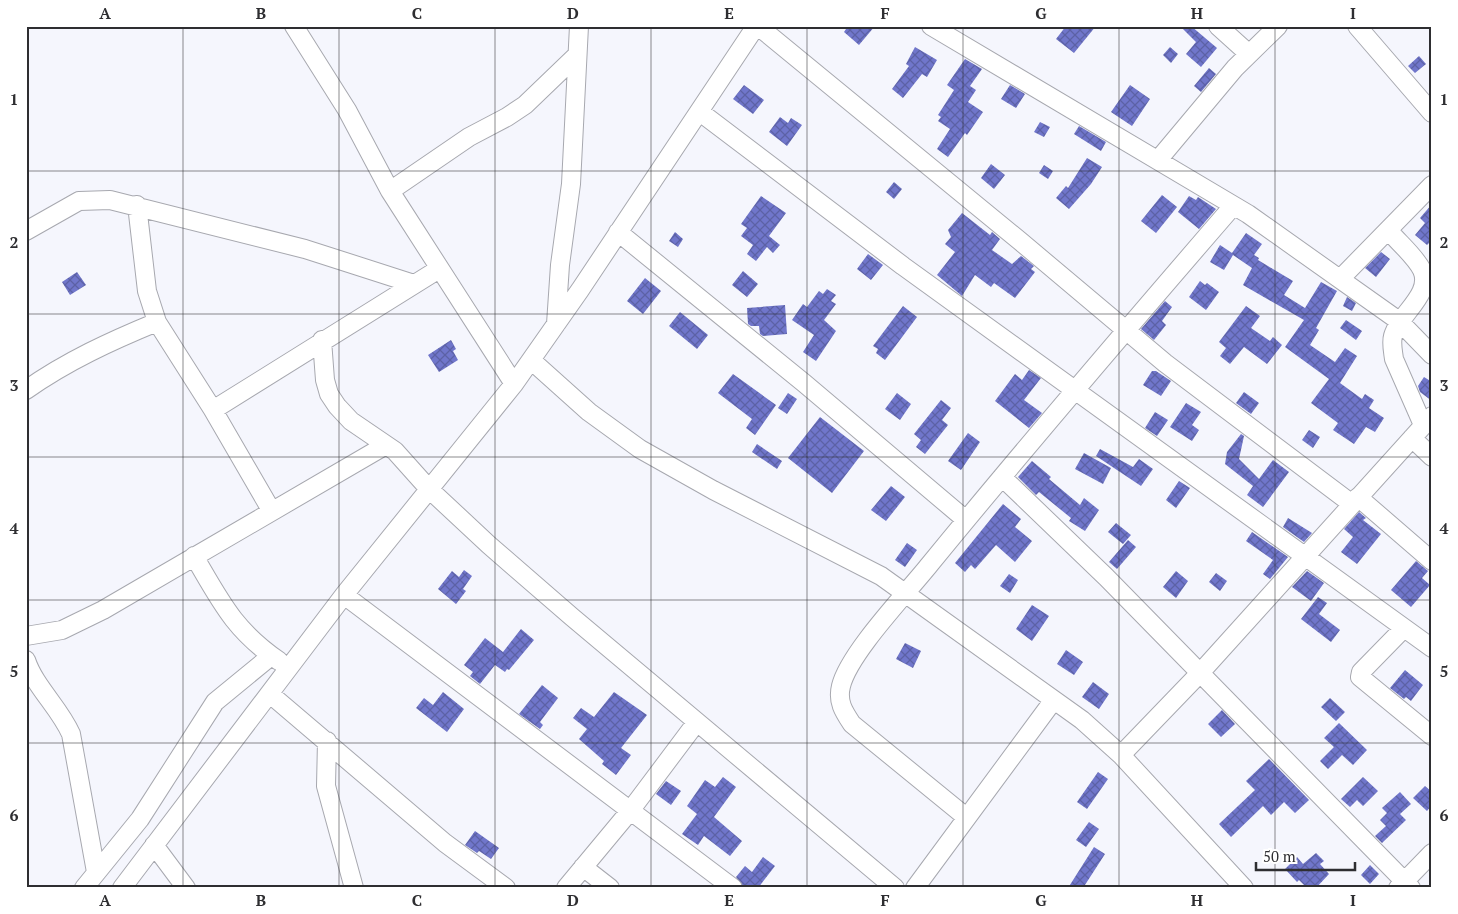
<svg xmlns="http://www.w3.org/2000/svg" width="1458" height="914" font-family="'PT Serif',serif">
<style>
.building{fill:url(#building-cross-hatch)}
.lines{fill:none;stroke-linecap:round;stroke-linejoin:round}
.minor-casing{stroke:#a7a8af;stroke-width:20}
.minor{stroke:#fff;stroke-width:18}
.grid{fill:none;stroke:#2e2e31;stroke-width:1;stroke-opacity:0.55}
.neatline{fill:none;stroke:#2e2e31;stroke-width:2}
.grid-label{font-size:16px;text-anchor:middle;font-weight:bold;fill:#2e2e31}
</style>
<defs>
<pattern id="building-cross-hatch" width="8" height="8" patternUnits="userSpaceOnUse" patternTransform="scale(1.25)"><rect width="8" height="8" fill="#7076cb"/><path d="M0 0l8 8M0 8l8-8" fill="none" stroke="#5c61a5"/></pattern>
</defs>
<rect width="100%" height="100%" fill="#f5f6fd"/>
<path class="building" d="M848,26H875L859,45L844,32Z
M1066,26H1096L1074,53L1056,39Z
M1191,26L1217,48L1201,67L1186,54L1196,42L1181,27Z
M915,47L937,60L927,77L922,74L903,98L892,89L909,66L906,64Z
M1170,47L1178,54L1171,63L1163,55Z
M1419,56L1426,64L1415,73L1408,66Z
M965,59L982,69L970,86L976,90L968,102L983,112L967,135L965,133L948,157L937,149L950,129L938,121L941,117L938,115L954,90L947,85Z
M1209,68L1216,74L1201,92L1194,86Z
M744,85L764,100L753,114L733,99Z
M1010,85L1025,94L1016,108L1001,99Z
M1130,85L1150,99L1132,126L1111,112Z
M780,117L788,123L791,118L802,125L787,146L769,132Z
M1040,122L1050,127L1044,137L1034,132Z
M1079,126L1106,142L1101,151L1074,134Z
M1087,158L1102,167L1091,184L1069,209L1056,198L1066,186L1068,188Z
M991,164L1005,175L994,189L981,178Z
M1044,165L1053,171L1048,179L1039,173Z
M894,182L902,189L894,199L886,192Z
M1162,195L1177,207L1156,233L1141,221Z
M761,196L786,213L769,236L780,245L773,253L767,247L756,261L747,254L753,245L741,236L747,228L741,224Z
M1189,196L1196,200L1198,197L1216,209L1199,229L1178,212Z
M1432,204V240L1427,245L1415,235L1425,223L1420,218Z
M962,213L990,235L992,232L1000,239L992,250L1012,264L1021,256L1034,266L1031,269L1035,272L1015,298L994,283L991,287L975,275L962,296L937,275L955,252L945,244L951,237L948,230Z
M675,232L683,239L678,247L669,241Z
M1246,233L1262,244L1254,255L1259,258L1258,260L1293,281L1284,295L1305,308L1321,282L1337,291L1316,328L1319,330L1310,345L1335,362L1345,348L1357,356L1340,383L1362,399L1365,394L1374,400L1369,408L1384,418L1375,432L1366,427L1354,444L1333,430L1338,423L1311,403L1329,379L1285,347L1304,320L1243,285L1252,268L1233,255L1224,270L1210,262L1220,245L1232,253Z
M1381,252L1390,259L1376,277L1365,268Z
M868,254L883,265L871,280L857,269Z
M743,271L758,284L747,297L732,285Z
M77,272L86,285L70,295L62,282Z
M645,278L661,291L643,314L627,301Z
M1200,281L1205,285L1207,283L1219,292L1206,310L1189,297Z
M827,289L836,295L831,301L836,304L824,320L836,331L816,361L803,352L814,335L792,320L803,304L807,307L819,291L823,294Z
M1347,297L1356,303L1352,311L1343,306Z
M1165,301L1172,307L1162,321L1166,325L1154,340L1141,329Z
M785,305L787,334L763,336L760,334L759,326H751L748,324L747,308Z
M903,306L917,317L885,360L876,353L878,349L873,346Z
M1246,306L1260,316L1251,328L1270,341L1273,337L1282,345L1267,364L1244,347L1230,364L1220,356L1226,348L1219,342Z
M680,312L708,335L697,349L669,326Z
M1346,320L1362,331L1356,340L1340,328Z
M451,340L456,349L453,351L458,360L439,372L428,355Z
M1029,370L1041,378L1024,400L1042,413L1029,428L995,401L1015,374L1022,380Z
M1152,371H1156L1171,381L1161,396L1143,385Z
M733,374L776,405L755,435L746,428L752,419L718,393Z
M1424,377L1432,382V401L1420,392L1418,386Z
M1244,392L1259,403L1251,414L1236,403Z
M788,393L797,399L787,414L778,408Z
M897,393L911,404L900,420L885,409Z
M941,400L951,408L942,420L948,425L925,454L916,447L921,440L914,434Z
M1186,403L1201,412L1192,425L1199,430L1192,441L1170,427Z
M1155,412L1168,420L1157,436L1145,428Z
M820,417L864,451L832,493L788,458Z
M1309,430L1320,437L1313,448L1302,440Z
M968,433L980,442L961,470L948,461Z
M1241,434L1244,436L1239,459L1259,479L1273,460L1289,472L1263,507L1247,495L1253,486L1225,464L1227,452Z
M757,444L782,461L777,469L752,452Z
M1100,449L1133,467L1139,459L1153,469L1141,486L1096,456Z
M1084,453L1111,468L1103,484L1075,469Z
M1032,461L1051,477L1049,479L1080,505L1084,498L1099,510L1085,531L1069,521L1071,518L1039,492L1036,495L1018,477Z
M1179,481L1190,488L1176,508L1166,500Z
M891,486L905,497L886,521L871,510Z
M1003,504L1021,519L1015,527L1032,541L1015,562L996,545L975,569L971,565L965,572L955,563Z
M1359,512L1366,518L1363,520L1381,534L1357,564L1341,552L1353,537L1344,529Z
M1288,518L1312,533L1304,542L1283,527Z
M1116,523L1131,535L1123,544L1108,532Z
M1252,532L1288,557L1270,579L1263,574L1273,560L1246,541Z
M1128,540L1136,547L1117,569L1109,562Z
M907,543L917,550L905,567L895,560Z
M1416,561L1428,571L1422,578L1430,585L1411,607L1391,590Z
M464,570L472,576L463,589L466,591L456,604L438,589L452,571L459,577Z
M1176,571L1188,581L1176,598L1163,587Z
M1307,571L1324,583L1311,601L1292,587Z
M1216,573L1227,581L1220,591L1209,582Z
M1009,574L1018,580L1010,593L1000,586Z
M1318,597L1327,603L1319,614L1340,630L1331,642L1301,619Z
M1032,605L1049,616L1032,641L1016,629Z
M521,629L534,640L509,670L507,669L505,672L495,665L480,684L470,676L473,672L464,665L485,638L503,652Z
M905,643L921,651L913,668L896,659Z
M1066,650L1083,662L1074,675L1057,664Z
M1405,670L1423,685L1411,701L1406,697L1404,699L1390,688Z
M1093,682L1109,694L1099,709L1082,697Z
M542,685L558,698L540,722L543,725L540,729L519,714Z
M443,692L464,709L447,732L416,708L424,698L433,705Z
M614,692L647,715L621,748L631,755L616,775L602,764L604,761L579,739L587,729L573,718L581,708L594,717Z
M1330,698L1345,712L1336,721L1321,707Z
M1222,710L1235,724L1221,737L1208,724Z
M1339,723L1367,750L1353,765L1342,755L1328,769L1320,761L1334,747L1324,738Z
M1269,759L1309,800L1295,813L1284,802L1271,815L1263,806L1231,837L1219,824L1255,790L1246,781Z
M1098,772L1108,779L1087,809L1077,802Z
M723,777L736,787L714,817L742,841L730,856L704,836L698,845L682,834L697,814L687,806L705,780L715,787Z
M1363,777L1378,791L1363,806L1357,800L1350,807L1341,799Z
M666,781L681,791L671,805L656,794Z
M1425,786L1432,792V805L1427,811L1413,798Z
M1400,792L1411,804L1400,814L1406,820L1382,843L1375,836L1386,826L1380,820L1387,813L1382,808Z
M1089,822L1099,829L1086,847L1076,840Z
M475,831L499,848L491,859L479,851L477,853L465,845Z
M1094,847L1105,854L1083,888H1068Z
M1316,853L1324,861L1320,864L1329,874L1316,888H1307L1299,880L1297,882L1285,869L1297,857L1303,864Z
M763,857L775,866L758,888H744L736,877L745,866L752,872Z
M1370,865L1379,874L1370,884L1361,875Z"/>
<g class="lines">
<g class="minor-casing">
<path id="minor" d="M294,26L347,110L390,191
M758,26L1020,241L1165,363L1352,504
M931,26L1248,214L1399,321L1432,355
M1218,26L1249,54
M1357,26L1432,113
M700,112L903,266L1432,648
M1158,160L1235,68L1278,26
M137,205L147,291L157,322L213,410L271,510
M26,231L79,201L110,200L305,249L414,284
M1389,231C1399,243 1415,256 1422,270C1433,294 1399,314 1393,336C1391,343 1393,351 1394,359L1423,425
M618,232L804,383L966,520
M1341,278L1432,185
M556,324L560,265L571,184L579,26
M322,340L325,380L329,394L337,406L351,421L395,451L429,489L489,545L572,617L895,888
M531,360L589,412L640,449L713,490L881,576L1082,720L1121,755L1244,888
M514,384L390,191L469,137L507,117L525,105L576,56
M26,390C67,361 111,341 157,322
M213,410L439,269
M1412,438L1432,457
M1002,477L1106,577L1411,888
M1358,497L1432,561
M194,556C221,602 234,630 279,661
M344,595L733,888
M1404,628L1361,672L1360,677L1432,736
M26,636L62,630L103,610L386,445
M26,660C35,687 59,707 71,734L96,872
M270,694L445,843L506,888
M327,741L326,786L354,888
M1121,755L1200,673L1432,416
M966,817L852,724C844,712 837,702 841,686C849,653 907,593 930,564C1029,443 1131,324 1233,206
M154,845L186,888
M583,867L610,888
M84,888L140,819L215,702L271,656
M122,888L344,595L514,384L580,290L756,26
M566,888L630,811L696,723
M915,888L1053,701
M1398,888L1432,853"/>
</g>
<use href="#minor" class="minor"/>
</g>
<path class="grid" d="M183,26V888M339,26V888M495,26V888M651,26V888M807,26V888M963,26V888M1119,26V888M1275,26V888M26,171H1432M26,314H1432M26,457H1432M26,600H1432M26,743H1432"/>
<rect width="1458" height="914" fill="none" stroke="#ffffff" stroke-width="55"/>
<path d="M1256 862v8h99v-8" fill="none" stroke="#2e2e31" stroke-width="2.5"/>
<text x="1263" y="862" font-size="15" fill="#2e2e31" stroke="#ffffff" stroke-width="4" paint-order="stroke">50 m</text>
<rect x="28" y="28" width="1402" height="858" class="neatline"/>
<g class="grid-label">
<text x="105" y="19">A</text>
<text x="261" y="19">B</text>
<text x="417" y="19">C</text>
<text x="573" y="19">D</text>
<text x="729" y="19">E</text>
<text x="885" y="19">F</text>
<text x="1041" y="19">G</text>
<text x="1197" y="19">H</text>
<text x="1353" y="19">I</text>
<text x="14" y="105">1</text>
<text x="1444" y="105">1</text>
<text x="14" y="248">2</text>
<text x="1444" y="248">2</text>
<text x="14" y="391">3</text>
<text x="1444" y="391">3</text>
<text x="14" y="534">4</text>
<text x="1444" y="534">4</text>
<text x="14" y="677">5</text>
<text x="1444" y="677">5</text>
<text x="14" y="821">6</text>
<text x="1444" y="821">6</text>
<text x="105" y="906">A</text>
<text x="261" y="906">B</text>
<text x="417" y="906">C</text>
<text x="573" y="906">D</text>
<text x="729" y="906">E</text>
<text x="885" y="906">F</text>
<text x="1041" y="906">G</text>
<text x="1197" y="906">H</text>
<text x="1353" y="906">I</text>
</g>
</svg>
